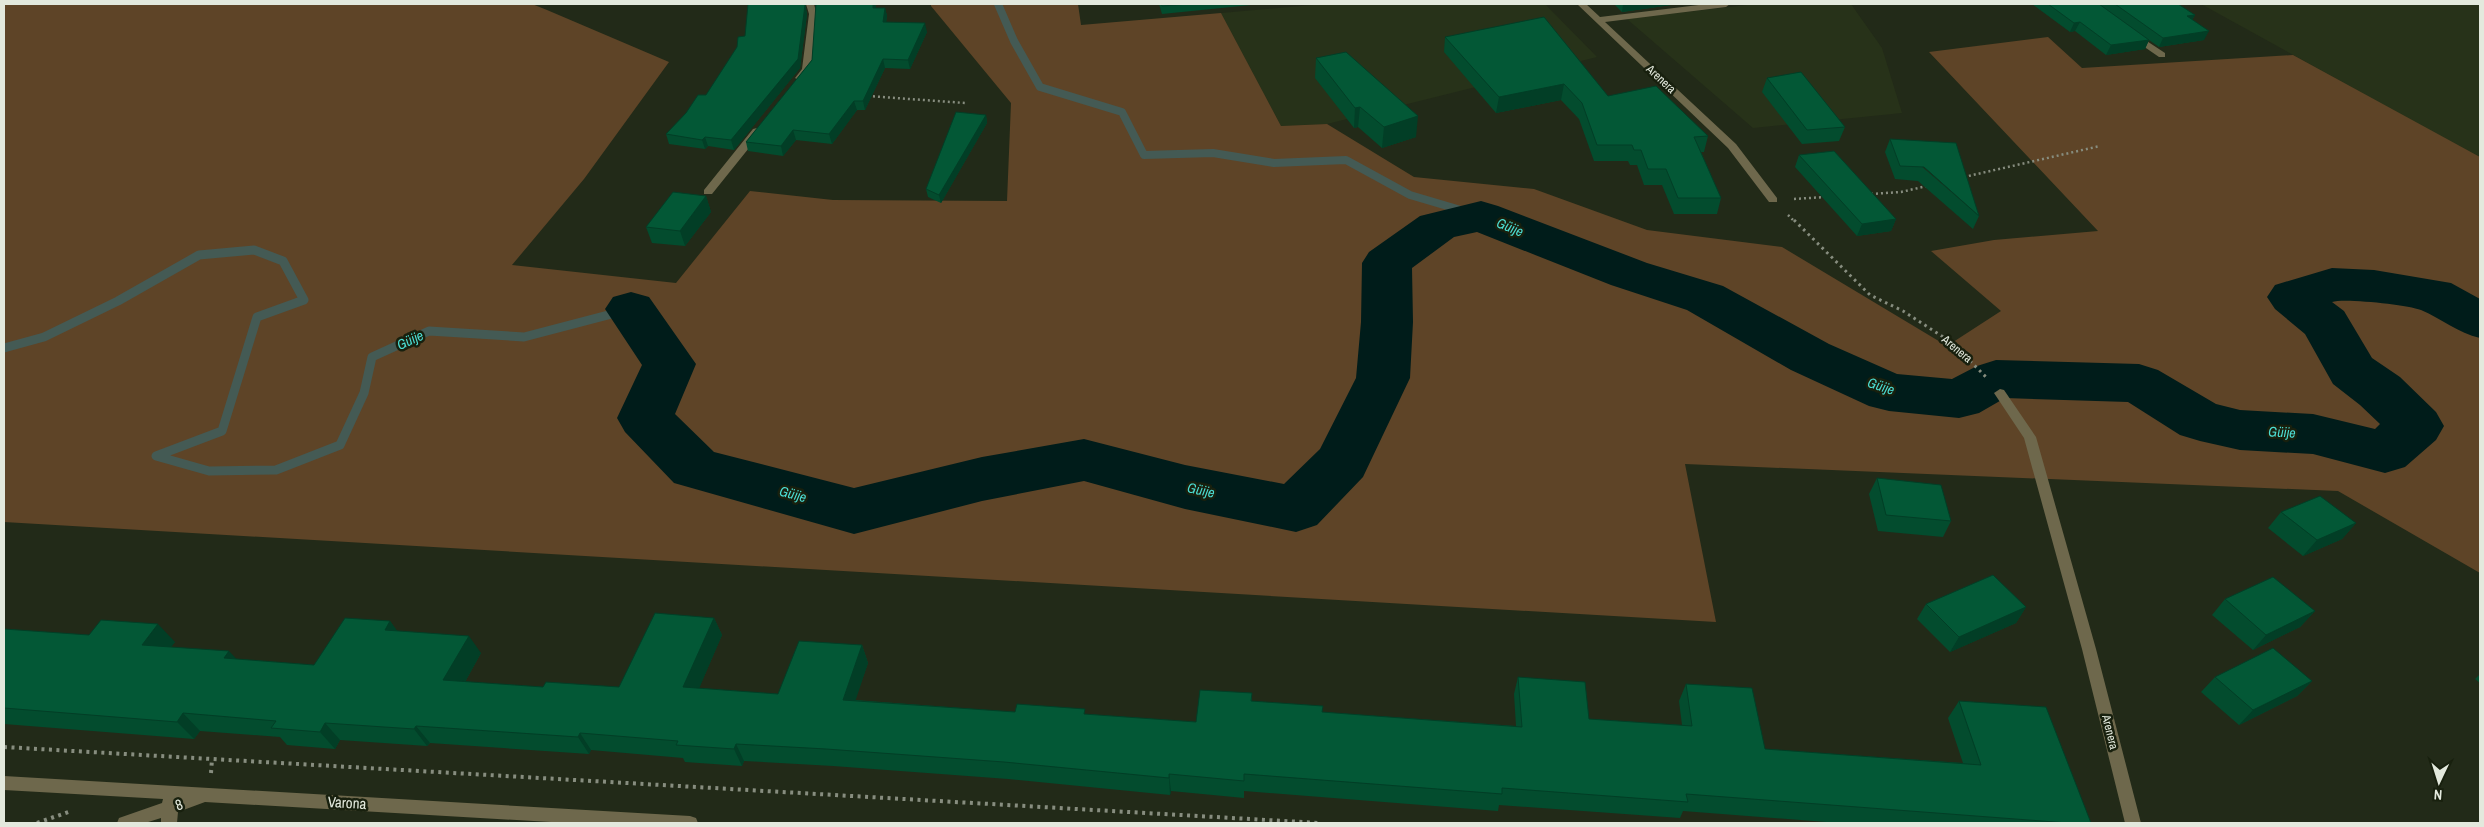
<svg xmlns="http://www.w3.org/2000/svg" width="2484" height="827" font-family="'Archivo Narrow',sans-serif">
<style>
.built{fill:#273219}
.green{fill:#5e4427}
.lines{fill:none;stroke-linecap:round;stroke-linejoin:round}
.stream-far1{stroke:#445a54;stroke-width:8}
.stream{stroke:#445a54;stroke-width:9}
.river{fill:#001c1a;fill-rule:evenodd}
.path-far2{stroke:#878d7f;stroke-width:2.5;stroke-dasharray:2 3;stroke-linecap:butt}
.path-far1{stroke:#878d7f;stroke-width:3;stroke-dasharray:2.5 4;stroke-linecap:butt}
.path{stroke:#878d7f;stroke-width:4;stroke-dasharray:3 4.5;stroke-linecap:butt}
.minor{fill:#6e684c;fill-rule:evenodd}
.wall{fill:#034c2e}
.shaded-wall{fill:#023e26}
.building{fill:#035836;stroke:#023e26}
.labels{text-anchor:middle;stroke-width:5;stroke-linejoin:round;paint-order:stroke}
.street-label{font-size:12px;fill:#e3e9dd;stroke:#18200e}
.water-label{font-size:14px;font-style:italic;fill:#4cded4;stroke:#18200e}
.near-street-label{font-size:15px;fill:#e3e9dd;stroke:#18200e}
</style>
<rect width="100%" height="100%" fill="#222a18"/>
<path class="built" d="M1324,4H1545L1597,57L1327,124L1281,126L1221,13Z
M1755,4H1851L1882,48L1902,113L1753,128L1627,19Z
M2201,4H2480V157L2431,131Z"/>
<path class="green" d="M4,4H532L547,10L669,62L584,179L512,265L676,283L750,191L833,200L1007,201L1011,103L931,6V4H1078L1081,25L1221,13L1281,126L1327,124L1414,177L1534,189L1647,230L1782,247L1947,346L2001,311L1931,251L1994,240L2098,231L1929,52L2048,37L2082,68L2293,55L2480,157V573L2338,491L1685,464L1716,622L4,522Z"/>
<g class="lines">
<path class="stream-far1" d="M998,4L1014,41L1040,87L1122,112L1144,155L1213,153L1274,163L1346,160L1410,195L1481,216"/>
<path class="stream" d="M4,348L44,337L118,301L199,255L254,250L283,261L304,300L257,317L222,431L156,456L209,471L276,470L340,445L364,393L372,357L429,331L524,337L631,309"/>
<path class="river" d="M1481,201L1498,206L1647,263L1723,286L1829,344L1897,374L1952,379L1977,366L1996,360L2139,364L2158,370L2216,404L2240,410L2313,414L2375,429L2380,424L2360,405L2333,384L2305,334L2275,309L2267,297L2275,285L2332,268L2374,270L2451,283L2480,299V338C2458,333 2442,319 2421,310C2407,305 2345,298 2332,302L2344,311L2372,358L2400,377L2436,412L2444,426L2436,440L2405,467L2385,473L2313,454L2240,450L2200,441L2180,435L2128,402L2005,398L1979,413L1959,418L1889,411L1869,406L1791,370L1687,310L1611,285L1477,232L1454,237L1412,268L1413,322L1410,378L1363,477L1317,525L1296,532L1185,509L1084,481L982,501L854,534L674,483L625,432L617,418L642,365L605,309L613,297L631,292L649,297L696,364L675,414L714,452L854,488L982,457L1084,439L1185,465L1284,484L1320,449L1356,378L1361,322L1362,263L1369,252L1420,216Z"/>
<path class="path-far2" d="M868,96L965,103
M1964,177L2100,146
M1871,194L1901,192L1927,186
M1794,199L1825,197
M1788,215L1795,222"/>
<path class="path-far1" d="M1794,220L1870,295L1903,311L1951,342L1988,379"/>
<path class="path" d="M4,747L1319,823
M211,773L212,759
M37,823L71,811"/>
<path class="minor" d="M806,4H814C819,19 817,75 800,81L795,78L802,69L809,14Z
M1577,4H1586L1600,17L1707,4H1730L1726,7L1605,22L1736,144L1777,198V202H1769L1728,148Z
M2133,32L2165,53V57H2159L2130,37V33Z
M757,128L762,131L761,133L712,194H704V190L753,129Z
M2000,389L2004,390L2036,437L2096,649L2141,823H2125L2082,649L2024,438L1994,393Z
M4,776L690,816L696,818L698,823H568L205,802L178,812L177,823H161V818L145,823H117L119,818L162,803L163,799L4,790Z"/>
</g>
<path class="wall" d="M805,4L807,14L800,68L734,150L708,146L705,149L669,144L666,134L706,95L745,36Z
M816,4H875L876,8H885L887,16L886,22L927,32L910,69L885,68L865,110H857L832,144L796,140L783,156L748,151L746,142L812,60L817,7Z
M1159,4H1251V5L1162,14Z
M1614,4H1678L1622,12Z
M2032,4H2178L2195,15L2192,20L2204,40L2159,47L2149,40L2145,49L2106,55L2075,31L2070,32Z
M1445,37L1608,96L1708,136L1704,152H1701L1721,198L1717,214H1674L1662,185H1644L1637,165H1630L1628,161H1594L1579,119L1561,100L1496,113L1444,52Z
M1316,58L1416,137L1382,148L1358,127L1354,128L1315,78Z
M1767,78L1845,127L1839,141L1802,144L1762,92Z
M986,115L987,123L941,203L928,197L926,189Z
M1890,139L1979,216L1973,229L1918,181L1895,179L1885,152Z
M1799,155L1896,219L1891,231L1857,236L1795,167Z
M706,196L711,212L685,246L652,243L646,227Z
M1877,478L1951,521L1943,537L1878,531L1869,494Z
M2281,512L2356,523L2342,539L2303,556L2268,528Z
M2225,599L2315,611L2300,627L2253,650L2212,615Z
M1926,604L2026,607L2016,623L1950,652L1917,619Z
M714,618L722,635L699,688L778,694L862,645L868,663L855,700L1015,712L1086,714L1196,722L1252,693V701L1322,712L1516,726L1514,694L1518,677L1589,719L1682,725L1679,701L1686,684L1765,749L1963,763L1948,718L1959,701L2091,823H1839L1683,811L1680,818L1499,805L1498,811L1244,791V798L1171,791L1170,795L1008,779L833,766L744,761L742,766L685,762L683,758L591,750L589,754L430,743L427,746L340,740L335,749L287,745L280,737L200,731L194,739L4,724V629L175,642L171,647L236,659L314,665L390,621L397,631L481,653L465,682L543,687H619Z
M2480,674V683L2475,679Z
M2215,677L2312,681L2297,696L2239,725L2201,692Z"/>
<path class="shaded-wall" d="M873,4H875L876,7L874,17L873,8Z
M1631,4H1678L1622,12L1623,5Z
M805,5L807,14L800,68L734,150L731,140Z
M885,8L887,16L885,31L883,22Z
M2195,15L2190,24L2187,16Z
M2080,22L2075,31L2070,32L2074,23Z
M925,23L927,32L910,69L908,60Z
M2209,31L2204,40L2159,47L2163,38Z
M2149,40L2145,49L2106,55L2111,45Z
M883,59L885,68L865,110L863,101Z
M1564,84L1561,100L1496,113L1499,97Z
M854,101L857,110L832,144L829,134Z
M1360,107L1358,127L1354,128L1355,108Z
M986,115L987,123L941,203L939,195Z
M1418,116L1416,137L1382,148L1384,127Z
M793,130L796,140L783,156L781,146Z
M705,137L708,146L705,149L702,140Z
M706,196L711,212L685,246L680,231Z
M1896,219L1891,231L1857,236L1862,224Z
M2356,523L2342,539L2303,556L2317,540Z
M2026,607L2016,623L1950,652L1959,637Z
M2315,611L2300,627L2253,650L2266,635Z
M714,618L722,635L692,705L683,687Z
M390,621L403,639L385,630Z
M158,624L175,642L159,662L142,645Z
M469,636L481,653L456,698L443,680Z
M862,645L868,663L850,717L843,700Z
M229,651L245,668L224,658Z
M2312,681L2297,696L2239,725L2253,710Z
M183,713L200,731L194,739L177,722Z
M325,723L340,740L335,749L320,732Z
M416,726L430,743L427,746L414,729Z
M580,733L591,750L589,754L578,737Z
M736,744L744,761L742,766L734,749Z
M1169,774L1171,791L1170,795L1169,778Z"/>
<path class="building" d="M748,4H804L805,5L798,59L731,140L705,137L702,140L666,134L686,113L698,95H706L737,47L738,37L745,36Z
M816,4H873V8H885L883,22L925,23L908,60L883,59L863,101H854L829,134L793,130L781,146L746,142L812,60Z
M1161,4H1189L1162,6Z
M2048,4H2099L2149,40L2111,45L2080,22L2074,23Z
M2115,4H2178L2195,15L2187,16L2209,31L2163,38Z
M1544,17L1608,96L1656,86L1708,136L1694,137L1721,198H1678L1666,169H1648L1641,150H1634L1632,145H1597L1582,103L1564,84L1499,97L1445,37Z
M1346,52L1418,116L1384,127L1360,107L1355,108L1316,58Z
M1801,72L1845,127L1807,130L1767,78Z
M956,112L986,115L939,195L926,189Z
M1890,139L1956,143L1979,216L1924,167L1900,166Z
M1834,151L1896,219L1862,224L1799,155Z
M673,192L706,196L680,231L646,227Z
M1877,478L1941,485L1951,521L1886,515Z
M2320,496L2356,523L2317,540L2281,512Z
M1993,575L2026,607L1959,637L1926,604Z
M2273,577L2315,611L2266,635L2225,599Z
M655,613L714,618L683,687L778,694L799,641L862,645L843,700L1015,712L1017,704L1085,709L1084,714L1196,722L1200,690L1252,693L1251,701L1323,706L1322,712L1522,727L1518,677L1585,682L1589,719L1692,726L1686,684L1752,688L1765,749L1981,765L1959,701L2046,707L2091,823H2068L1686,794L1688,802L1502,788V794L1244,774V781L1169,774V778L1004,762L826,749L736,744L734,749L676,745L678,741L580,733L578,737L416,726L414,729L325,723L320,732L271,728L276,721L183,713L177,722L4,708V629L89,635L101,620L158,624L142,645L229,651L224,658L314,665L345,618L390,621L385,630L469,636L443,680L543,687L546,682L619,687Z
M2273,648L2312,681L2253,710L2215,677Z"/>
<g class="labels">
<g class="street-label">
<text transform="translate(1661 79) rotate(43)" y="4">Arenera</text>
<text transform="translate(1957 349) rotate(40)" y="4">Arenera</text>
<text transform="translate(2110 732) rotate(76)" y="4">Arenera</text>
</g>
<g class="water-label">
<text transform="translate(1510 227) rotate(22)" y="5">Güije</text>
<text transform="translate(410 340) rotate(-25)" y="5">Güije</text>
<text transform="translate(1881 386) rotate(18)" y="5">Güije</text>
<text transform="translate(2282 432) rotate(3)" y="5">Güije</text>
<text transform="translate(1201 490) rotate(12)" y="5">Güije</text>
<text transform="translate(793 494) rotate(15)" y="5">Güije</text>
</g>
<g class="near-street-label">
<text transform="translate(347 803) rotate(3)" y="5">Varona</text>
<text transform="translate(179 805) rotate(-20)" y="5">8</text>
</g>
</g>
<rect width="2484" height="827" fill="none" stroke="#e3e9dd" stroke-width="10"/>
<g transform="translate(2439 782) rotate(184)" stroke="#18200e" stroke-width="4" paint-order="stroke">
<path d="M0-4L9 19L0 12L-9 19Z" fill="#e3e9dd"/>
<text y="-8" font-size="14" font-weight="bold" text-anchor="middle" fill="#e3e9dd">N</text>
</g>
</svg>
